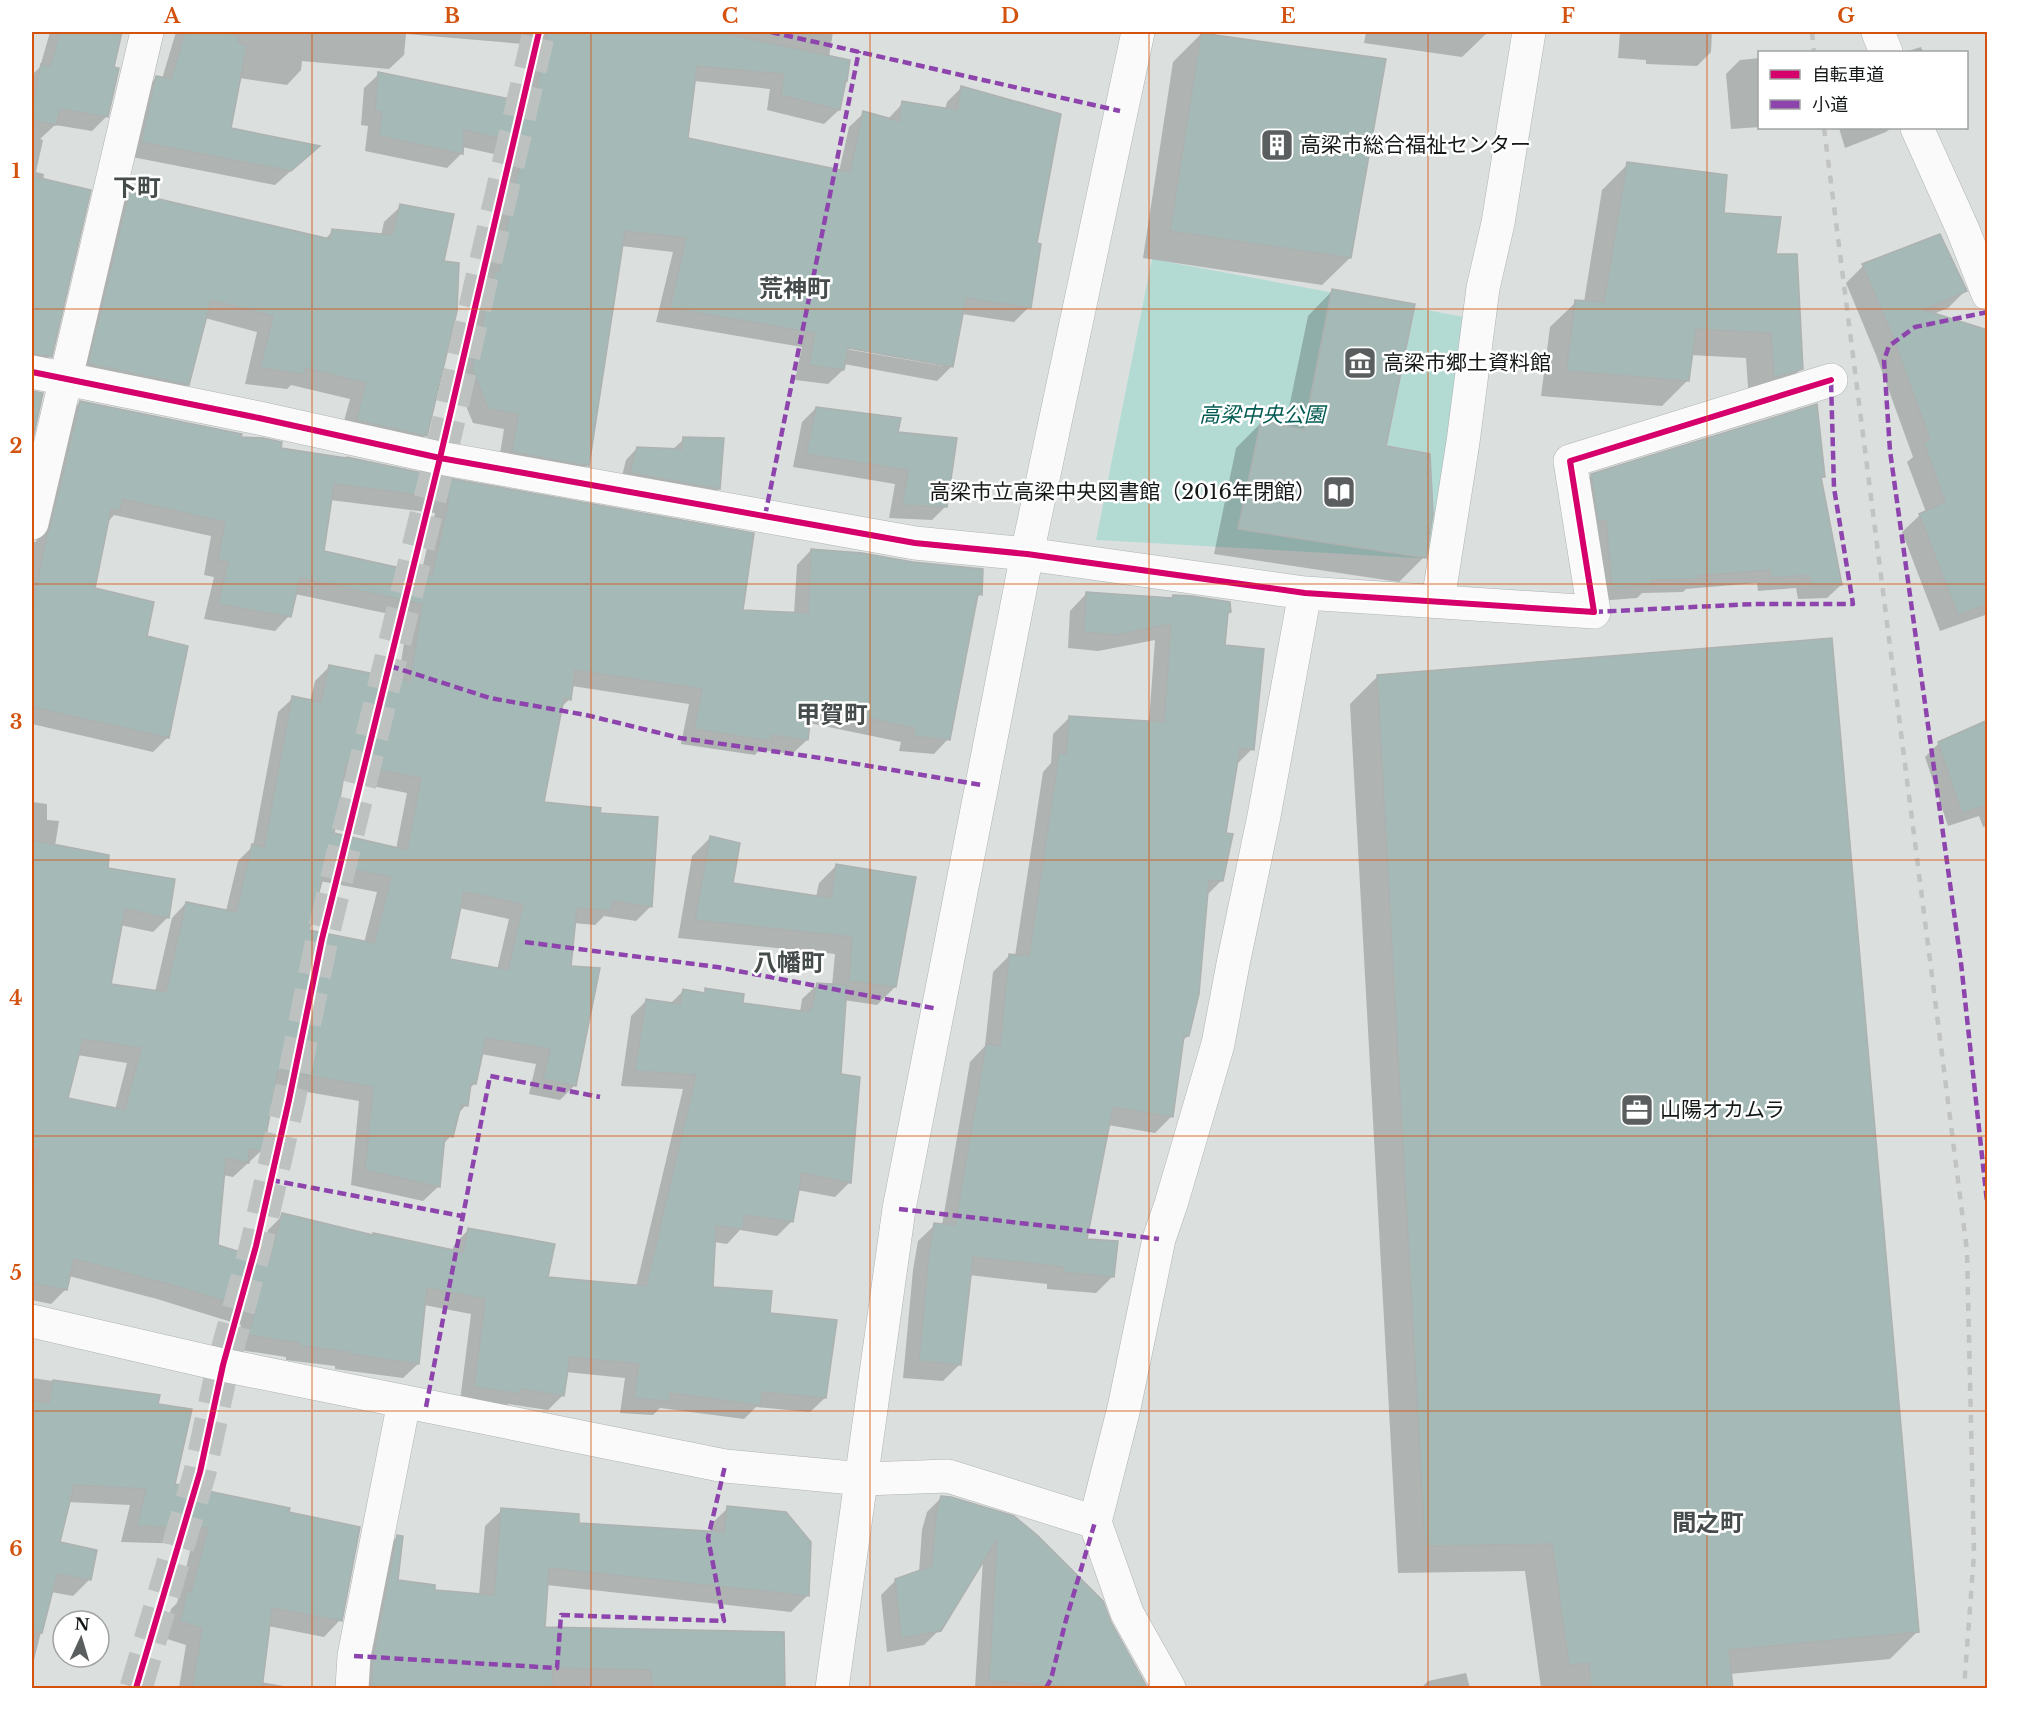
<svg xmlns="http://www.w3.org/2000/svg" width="2019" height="1720" font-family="'Libre Baskerville','Noto Sans JP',serif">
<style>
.green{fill:#b4dad4}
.shadow{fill:#0003;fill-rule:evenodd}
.building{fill:#a5bab7;stroke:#adb1b0;stroke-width:1.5;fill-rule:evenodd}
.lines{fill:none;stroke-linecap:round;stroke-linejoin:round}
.street-tunnel{stroke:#bdc2c1;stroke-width:33;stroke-dasharray:33 16;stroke-linecap:butt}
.street-casing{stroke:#afb2b2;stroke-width:34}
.secondary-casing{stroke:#afb2b2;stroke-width:34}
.street{stroke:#fafafa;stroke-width:33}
.secondary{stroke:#fafafa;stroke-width:33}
.rail{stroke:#c2c3c3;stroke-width:4.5;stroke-dasharray:8 8;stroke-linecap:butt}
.quiet{stroke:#8e44ad;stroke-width:4.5;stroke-dasharray:9 4.5;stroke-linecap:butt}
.cycleway-casing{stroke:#fff;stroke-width:10}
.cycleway{stroke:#d6006c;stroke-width:6}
.grid{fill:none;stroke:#d3520d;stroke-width:1.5;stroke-opacity:0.55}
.labels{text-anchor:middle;stroke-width:5;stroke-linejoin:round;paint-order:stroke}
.poi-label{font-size:21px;fill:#151818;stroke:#fff;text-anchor:start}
.park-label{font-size:21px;font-style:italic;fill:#005a51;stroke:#fff}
.quarter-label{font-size:24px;font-weight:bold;fill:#454c4b;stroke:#fff}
.neatline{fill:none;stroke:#d3520d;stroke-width:2}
.grid-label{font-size:20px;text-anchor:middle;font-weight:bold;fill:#d3520d}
</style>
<rect width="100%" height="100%" fill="#dbe0df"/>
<path class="green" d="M1152,259L1464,317L1435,559L1096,540Z"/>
<path class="shadow" d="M50,32H121L112,68L106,117L92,131L55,125L40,139L43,140L36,172L44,174L43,181L50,356L35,371L32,370V75L40,67Z
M176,32H833L829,57L839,110L824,124L767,110L770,89L694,81L687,139L839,172L849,127L864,113L888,119L903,103L945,110L947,102L961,88L1035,244L1029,307L1014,322L962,314L952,366L937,381L844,364L843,370L828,384L795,380L802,347L656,322L673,252L621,246L587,465L573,480L498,466L504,429L473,423L457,384L481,287L486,282L497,218L512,158L462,147V153L447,168L365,151L368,126L361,125L364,88L379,74L523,103L535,45L406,34L404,55L389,69L302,61L301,70L287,85L239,78L229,129L303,160L275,185L127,156L142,92L156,78L162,79ZM841,345L943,363V366L840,348Z
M1366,32H1488L1462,57L1364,43Z
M1620,32H1712L1711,52L1697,66L1646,64V60L1618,58Z
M1201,34L1350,258L1322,285L1143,258L1173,62Z
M1921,47L1923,52H1905Z
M1760,58V127L1731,129L1726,74L1740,60Z
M1839,128H1891L1886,132L1845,148Z
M1628,164L1722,214L1775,256L1801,369L1775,394L1749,402L1746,358L1691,355L1688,380L1662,406L1541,396L1550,327L1576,302H1584L1602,190Z
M129,194L325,239L333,231L381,236L384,222L401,206L426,435L409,452L340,436L350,399L291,385L287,389L245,384L257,332L205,318L188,384L172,401L73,381L113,210Z
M1863,266L1965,291L1948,308L1933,314L1987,331L1988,614L1940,631L1902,532L1920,515L1926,512L1907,462L1913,457L1876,355L1846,283Z
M1333,290L1384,447L1424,557L1399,582L1214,554L1236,448L1261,423L1285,427L1308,316Z
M32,391L41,394L32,436Z
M80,402L239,438L279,450L347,458L742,611L794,614L797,565L811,550L980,594L976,599L948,739L934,754L899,751L901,742L809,723L807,740L792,754L759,750L755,755L681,744L689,704L572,686L570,699L560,708L542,804L599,814L650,907L636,921L604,916L595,925L574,923L569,967L575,1085L560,1100L529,1094L536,1064L481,1054L475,1083L469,1089L466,1105L457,1115L451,1136L442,1145L438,1187L423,1201L351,1185L359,1101L273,1086L261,1151L233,1177L223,1175L216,1246L260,1259L268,1230L283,1215L372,1237L452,1251L454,1245L468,1230L546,1278L636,1287L683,1089L621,1086L631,1016L646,1001L670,1004L683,991L702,994L706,990L741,1004L800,1012L802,999L817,985L832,986L835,954L678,938L692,856L710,838L731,884L816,897L819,883L837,865L895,987L877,1005L844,1000L839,1075L850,1182L835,1197L797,1190L792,1221L777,1236L740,1230L727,1244L714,1242L712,1288L768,1314L825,1398L810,1412L756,1407L744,1419L660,1408L653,1415L620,1413L625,1378L566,1372L563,1395L548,1410L508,1404L505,1408L460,1401L471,1314L424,1305L418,1364L403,1378L335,1369V1366L286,1360V1357L234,1349L241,1325L157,1299L69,1276L66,1289L51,1304L32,1300V802L47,804V820L59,821L55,846L107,869L168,917L153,932L120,925L109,986L155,992L172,918L186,903L226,911L238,861L253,846L278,712L293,698L310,702L315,681L330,666L398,681L408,618L295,594L289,616L275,631L204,619L214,577L204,575L211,536L114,515L107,523L93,589L145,637L168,737L153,752L32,724V542H36L66,417ZM330,500L435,513L421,574L323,552ZM342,780L407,793L396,849L332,834ZM320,881L377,892L364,943L308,932ZM459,908L509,919L497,970L448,960ZM77,1055L127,1063L115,1110L66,1099Z
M816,408L896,433L946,506L932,520L889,518L895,484L793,467L802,422Z
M684,439L719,488L708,499L620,484L626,460L637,448L672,450Z
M1592,475L1824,476L1820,480L1841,585L1827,598L1798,599L1796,588L1758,591L1757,583L1686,589L1683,592L1642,593L1637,598L1599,601L1578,489Z
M1086,594L1170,600L1173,597L1226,615L1224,647L1252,749L1235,766L1224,834L1222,880L1206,896L1188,1036L1181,1042L1172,1116L1155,1133L1108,1125L1085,1241L1113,1276L1096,1293L1047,1289V1284L969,1275L960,1364L943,1381L903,1378L913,1270L918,1241L935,1225H942L970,1062L985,1046L993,972L1010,955L1015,956L1043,772L1051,763L1053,734L1070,717L1149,722L1155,640L1098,651L1068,648L1070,611Z
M1378,676L1917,1632L1890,1659L1730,1674L1732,1688H1541L1525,1571L1398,1573L1350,704Z
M1988,721V825L1983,827L1979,816L1948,826L1925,757L1939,743Z
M32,1378L158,1396L156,1406L173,1485L288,1514L340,1620L324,1637L268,1626L261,1682L295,1688H179L186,1645L164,1638L171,1609L177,1603L192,1544L121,1542L130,1505L68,1502L58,1543L90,1579L73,1596L51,1592L32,1668Z
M942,1497L1109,1623L1146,1688H975L983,1559L939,1630L924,1645L887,1652L881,1595L896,1580L919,1572L922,1530L927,1512Z
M728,1508L808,1595L791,1612L547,1585L544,1628L783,1685L780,1688H356L381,1553L397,1537V1582L433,1592L479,1595L485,1526L502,1510L577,1524L710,1532L711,1524Z
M1466,1673L1470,1688H1421L1428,1681Z"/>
<path class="building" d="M60,32H122L114,67L119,68L108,117L60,109L56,125L32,120V107L41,64L50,66Z
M185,32H222L239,36L238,43L247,45L231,128L320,146L291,171L141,142L156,76L171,79Z
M548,32H719L850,60L847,81L846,80L840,110L781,95L784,74L697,66L688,138L850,172L863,111L899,121L902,101L957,110L961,86L1061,114L1037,243L1041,244L1031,308L966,298L953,367L848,348L844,370L809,365L815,333L670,308L686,238L625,231L589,466L512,452L518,414L488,409L472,368L495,271L499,272L511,202L525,144L464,130L463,154L379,136L382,112L375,110L378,72L534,104Z
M1201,33L1386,59L1351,258L1170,231Z
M1627,162L1727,175L1724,213L1781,217L1776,254H1797L1803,369L1774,378L1771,333L1696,329L1689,381L1566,371L1575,300L1604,302Z
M32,176L91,190L52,357L32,354Z
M129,192L330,239L332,229L392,235L400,204L454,214L444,261L459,263L457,311L427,436L356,420L366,383L306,368L305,374L260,368L273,316L211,300L189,385L88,364Z
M1940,234L1967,291L1924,310L1988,330V604L1958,615L1919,514L1945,502L1924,443L1930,440L1893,337L1862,264Z
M1332,289L1415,304L1386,446L1430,454L1433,514L1426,558L1238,529L1261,421L1304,430Z
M32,391L43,393L32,443Z
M80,401L242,434L241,437L263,438L282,442L281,448L346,458L347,457L437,476L754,533L743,610L808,613L811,549L862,553L913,562L983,569L982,595L978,594L950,740L913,736L915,728L812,707L808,740L772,735L771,741L694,729L702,689L575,670L571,700L564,698L544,802L601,808L600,813L658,817L652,907L613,901L611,911L577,908L571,966L600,968L576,1086L543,1079L550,1049L486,1038L476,1084L471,1083L468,1106L461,1105L453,1137L445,1135L440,1187L365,1170L373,1087L278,1070L263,1152L249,1149V1163L226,1158L218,1245L269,1261L282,1213L373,1235V1233L463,1252L468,1228L555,1244L548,1277L646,1286L696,1075L635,1071L646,999L680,1004L683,989L705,993V988L744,994L743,1003L809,1012L810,1008H812L817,983L847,985L841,1074L860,1077L851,1183L802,1173L793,1222L744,1215L743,1229L716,1226L713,1287L772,1291L770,1313L837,1320L826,1398L762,1392L760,1405L670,1393L669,1401L634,1398L639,1364L570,1357L564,1396L521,1389V1394L474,1387L485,1299L427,1288L419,1364L349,1354V1352L300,1346V1343L248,1335L255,1310L172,1285L74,1259L67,1290L32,1283V1193L39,1149L32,1148V840L109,855L108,868L175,879L169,918L125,909L111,984L166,992L186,902L236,912L252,844L264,847L292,696L321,702L329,665L410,681L422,604L300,578L291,617L218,604L228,562L218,560L225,522L123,499L120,511L111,509L95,588L154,602L147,636L188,646L169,738L32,707V608L47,534L50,527ZM334,484L449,499L432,575L324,551ZM346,763L421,778L407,850L334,833ZM326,865L391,877L374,943L309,930ZM464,892L523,904L508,970L450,959ZM83,1039L141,1048L125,1110L68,1098Z
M1817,404L1825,477H1821L1842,585L1811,586L1809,575L1771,578L1770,570L1698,576V579L1652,580V585L1612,588L1606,520L1598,521L1591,474Z
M816,407L901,418L898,432L957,438L947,507L902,505L908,470L806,454Z
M683,437L724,438L720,489L630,473L637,447L682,449Z
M1086,592L1172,598L1173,595L1192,596L1230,602L1231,612L1228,613L1225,645L1264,649L1254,750L1240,748L1226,833L1233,834L1223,881L1209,880L1199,994L1189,1036H1184L1173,1117L1113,1107L1087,1239L1118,1241L1114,1277L1063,1272V1267L973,1257L961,1365L919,1361L929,1252L934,1223L955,1225L986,1044L1000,1046L1009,954L1029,956L1059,753L1066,754L1069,716L1164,722L1171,624L1116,635L1084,632Z
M1832,638L1919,1632L1729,1650L1733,1689H1591L1589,1663L1569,1665L1552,1544L1425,1546L1377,675Z
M1988,720V805L1962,813L1938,742Z
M710,836L740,843L733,883L831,898L836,864L916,877L896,987L849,981L852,937L695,920Z
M53,1380L160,1395L158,1404L192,1409L175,1484L290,1508L289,1512L360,1527L342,1621L272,1608L262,1689H192L202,1628L180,1622L187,1591L191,1592L208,1528L137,1526L146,1489L74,1485L60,1542L97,1550L91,1580L57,1574L42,1633L32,1631V1400L49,1403Z
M941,1496L951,1497L1014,1516L1037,1535L1103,1601L1111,1622L1148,1689H1059V1686L989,1681L997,1539L941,1631L901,1638L895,1579L932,1566L936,1514Z
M727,1506L786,1512L811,1542L809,1596L549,1568L545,1627L784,1632L785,1686L763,1689H653L650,1670L553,1668L552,1689H371L373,1658L397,1535L403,1536L398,1580L435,1585V1590L494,1595L501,1508L579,1514V1523L724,1532Z"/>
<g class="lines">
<path class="street-tunnel" d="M136,1688L200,1472L223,1365L256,1246L289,1100L322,939L440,458L539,32"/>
<g class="street-casing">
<path id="street" d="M1878,32L1886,52
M1917,128L1963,230L1988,294
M32,372L259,418L440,458L915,543L1027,554L1305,593L1594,612L1570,461L1831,380
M32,523L147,32
M1438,601L1463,442L1483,288L1498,223L1529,32
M863,1479L948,1476L1095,1522
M352,1688L354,1656L404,1402
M1169,1688L1127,1613L1095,1522L1124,1408L1159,1239L1171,1204L1218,1044L1233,964L1264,816L1305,593"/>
</g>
<g class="secondary-casing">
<path id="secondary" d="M32,1321L223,1365L725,1466L863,1479
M832,1688L899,1209L1027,554L1138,32"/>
</g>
<use href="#street" class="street"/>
<use href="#secondary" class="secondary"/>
<path class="rail" d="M1812,32L1814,52
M1824,128L1967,1251L1974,1554L1964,1688"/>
<path class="quiet" d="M771,32L1120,111
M1988,312L1915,327L1889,346L1884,360L1890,451L1961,963L1988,1211
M765,516L859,51
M1594,612L1754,604H1853L1834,488L1831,380
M390,666L490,698L586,715L680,738L821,758L982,785
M525,942L717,967L938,1009
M271,1180L462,1216
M899,1209L1159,1239
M426,1407L490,1076L600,1097
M354,1656L557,1668L561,1615L724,1621L708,1538L725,1466
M1046,1688L1051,1679L1066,1620L1095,1522"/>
<g class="cycleway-casing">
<path id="cycleway" d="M32,372L259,418L440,458L915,543L1027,554L1305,593L1594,612L1570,461L1831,380
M136,1688L200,1472L223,1365L256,1246L289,1100L322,939L440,458L539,32"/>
</g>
<use href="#cycleway" class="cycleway"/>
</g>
<path class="grid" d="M312,32V1688M591,32V1688M870,32V1688M1149,32V1688M1428,32V1688M1707,32V1688M32,309H1988M32,584H1988M32,860H1988M32,1136H1988M32,1411H1988"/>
<defs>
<g id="building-square" transform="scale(1.725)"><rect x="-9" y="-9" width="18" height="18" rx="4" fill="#5a5e5e" stroke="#fff"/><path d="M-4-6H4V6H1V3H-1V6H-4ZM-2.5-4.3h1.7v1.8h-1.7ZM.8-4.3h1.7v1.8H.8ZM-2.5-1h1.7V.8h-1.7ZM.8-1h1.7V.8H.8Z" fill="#fff"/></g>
<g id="museum-square" transform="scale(1.725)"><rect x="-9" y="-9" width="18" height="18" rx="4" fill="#5a5e5e" stroke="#fff"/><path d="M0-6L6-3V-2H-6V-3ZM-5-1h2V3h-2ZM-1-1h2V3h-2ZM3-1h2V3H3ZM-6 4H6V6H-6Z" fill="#fff"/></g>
<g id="library-square" transform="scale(1.725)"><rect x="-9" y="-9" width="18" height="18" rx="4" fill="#5a5e5e" stroke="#fff"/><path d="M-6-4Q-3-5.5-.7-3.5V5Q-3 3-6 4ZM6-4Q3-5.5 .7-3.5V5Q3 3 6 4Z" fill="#fff"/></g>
<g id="office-square" transform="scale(1.725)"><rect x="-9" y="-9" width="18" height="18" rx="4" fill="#5a5e5e" stroke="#fff"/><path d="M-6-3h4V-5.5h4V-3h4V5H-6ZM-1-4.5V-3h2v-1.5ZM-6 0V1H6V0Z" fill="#fff"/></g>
</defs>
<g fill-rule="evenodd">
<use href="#building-square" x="1277" y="145"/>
<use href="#museum-square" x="1360" y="363"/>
<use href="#library-square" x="1339" y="492"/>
<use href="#office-square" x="1637" y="1110"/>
</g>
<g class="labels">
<g class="poi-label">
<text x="1300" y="152">高梁市総合福祉センター</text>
<text x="1383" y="370">高梁市郷土資料館</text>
<text x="1316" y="499" text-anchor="end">高梁市立高梁中央図書館（2016年閉館）</text>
<text x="1660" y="1117">山陽オカムラ</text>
</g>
<g class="park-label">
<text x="1262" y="422">高梁中央公園</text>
</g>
<g class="quarter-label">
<text x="137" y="196">下町</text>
<text x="795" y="297">荒神町</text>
<text x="832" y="723">甲賀町</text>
<text x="789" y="971">八幡町</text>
<text x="1708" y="1531">間之町</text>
</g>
</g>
<rect width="2019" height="1720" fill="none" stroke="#ffffff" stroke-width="66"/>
<rect x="1758" y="51" width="210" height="78" fill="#ffffff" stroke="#a1a3a3" stroke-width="1.5"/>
<rect x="1770" y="70" width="30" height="9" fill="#d6006c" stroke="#a1a3a3" stroke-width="1.5"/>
<text x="1812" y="81" font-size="18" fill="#151818">自転車道</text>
<rect x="1770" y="100" width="30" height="9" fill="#8e44ad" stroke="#a1a3a3" stroke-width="1.5"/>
<text x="1812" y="111" font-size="18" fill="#151818">小道</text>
<g transform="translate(81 1639) rotate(4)"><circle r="28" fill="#ffffff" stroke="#a1a3a3" stroke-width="1.5"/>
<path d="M0-4.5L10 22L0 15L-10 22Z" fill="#5a5e5e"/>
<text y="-9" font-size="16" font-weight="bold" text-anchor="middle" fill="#151818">N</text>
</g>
<rect x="33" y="33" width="1953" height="1654" class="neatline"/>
<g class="grid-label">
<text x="172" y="23">A</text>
<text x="452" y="23">B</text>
<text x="730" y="23">C</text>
<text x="1010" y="23">D</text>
<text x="1288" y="23">E</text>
<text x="1568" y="23">F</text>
<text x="1846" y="23">G</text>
<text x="16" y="178">1</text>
<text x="16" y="453">2</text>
<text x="16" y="729">3</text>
<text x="16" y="1005">4</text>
<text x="16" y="1280">5</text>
<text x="16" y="1556">6</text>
</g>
</svg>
